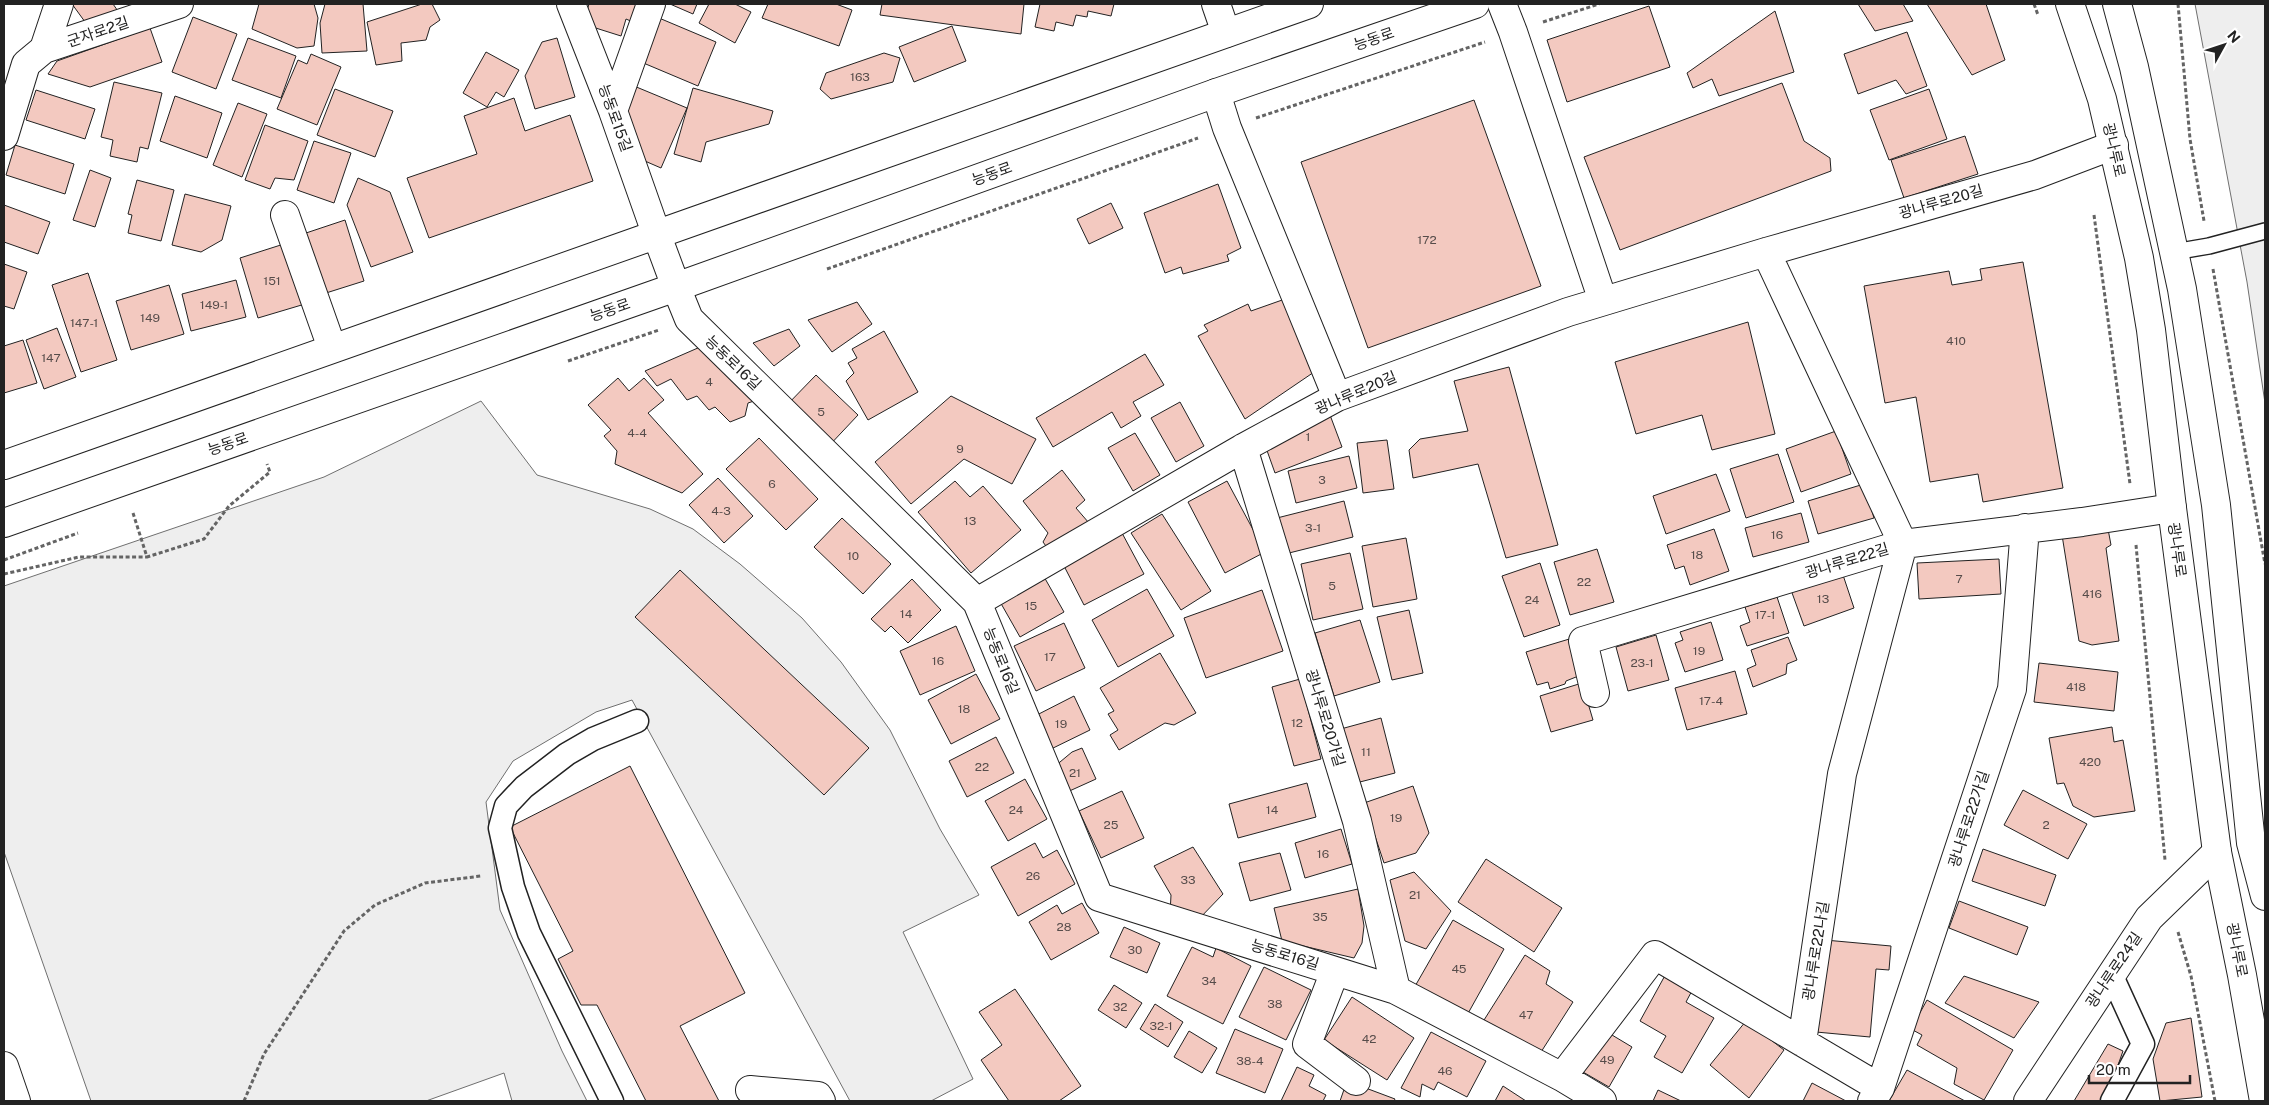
<svg xmlns="http://www.w3.org/2000/svg" width="2269" height="1105" font-family="'Public Sans','Noto Sans KR',sans-serif">
<style>
.green{fill:#eee;stroke:#6f6f6f}
.building{fill:#f3c9c0;stroke:#222}
.lines{fill:none;stroke-linecap:round;stroke-linejoin:round}
.service-casing{stroke:#222;stroke-width:18}
.pedestrian-casing{stroke:#222;stroke-width:25}
.minor-casing{stroke:#222;stroke-width:30}
.secondary-casing{stroke:#222;stroke-width:30}
.path{stroke:#646464;stroke-width:3;stroke-dasharray:4 2.5;stroke-linecap:butt}
.service{stroke:#fff;stroke-width:15}
.pedestrian{stroke:#fff;stroke-width:22}
.minor{stroke:#fff;stroke-width:28}
.secondary{stroke:#fff;stroke-width:28}
.labels{text-anchor:middle;stroke-width:4;stroke-linejoin:round;paint-order:stroke}
.number-label{font-size:12px;fill:#564c4a}
.street-label{font-size:15px;fill:#222;stroke:#fff}
</style>
<rect width="100%" height="100%" fill="#fff"/>
<path class="green" d="M2195,4H2265V403L2247,282Z
M481,401L537,475L650,509L693,529L740,564L802,618L841,662L890,730L940,829L979,895L903,932L973,1079L931,1101H850L632,700L596,712L513,761L486,802L500,910L562,1051L587,1101H512L504,1073L426,1101H91L4,852V586L324,477Z"/>
<path class="building" d="M72,4H113L120,14L88,26Z
M259,4H314L318,18L314,46L297,48L252,29Z
M325,4H363L367,51L322,53L320,23Z
M422,4H432L440,20L430,27L426,40L401,43L402,61L376,65L367,22Z
M589,4H639L633,22L626,19L621,36L583,24Z
M670,4H697L693,14Z
M709,4H735L751,12L735,43L699,23Z
M768,4H836L852,10L839,46L762,18Z
M882,4H1024L1021,34L880,15Z
M1040,4H1114L1111,16L1088,11L1087,17L1076,15L1073,26L1056,22L1054,31L1035,27Z
M1858,4H1903L1913,21L1875,31Z
M1927,4H1986L2005,60L1972,75Z
M1649,6L1670,67L1567,102L1547,40Z
M1775,11L1794,72L1719,96L1712,79L1693,88L1687,73Z
M193,17L237,34L216,89L172,72Z
M659,18L716,42L698,86L641,62Z
M952,26L966,61L914,82L899,47Z
M150,28L162,62L90,87L48,74L57,61Z
M1907,32L1927,86L1906,94L1896,80L1858,94L1844,54Z
M248,38L296,56L281,98L232,80Z
M557,38L575,97L535,109L525,76L542,42Z
M486,52L519,70L504,97L496,92L487,107L463,93Z
M884,53L900,58L893,82L831,99L820,89L826,73Z
M311,54L341,67L317,125L277,109L298,60L307,64Z
M114,82L162,93L148,149L140,147L137,162L110,156L113,140L101,137Z
M1782,83L1804,141L1830,158L1831,171L1620,250L1584,157Z
M634,86L687,108L661,168L631,155L621,116Z
M693,88L773,111L769,124L706,142L701,162L674,154Z
M335,89L393,111L375,157L317,135Z
M1929,89L1947,139L1889,160L1870,110Z
M36,90L95,109L85,139L26,120Z
M175,96L222,113L207,158L160,141Z
M514,98L525,131L570,115L593,181L429,238L407,178L477,154L464,116Z
M1474,100L1541,286L1368,348L1301,162Z
M238,103L267,114L242,177L213,165Z
M265,125L308,141L294,180L275,178L270,189L245,180Z
M1965,136L1978,174L1904,198L1891,160Z
M314,141L351,153L334,203L297,190Z
M15,145L74,164L65,194L6,175Z
M90,170L111,178L95,227L73,220Z
M358,178L390,192L413,252L371,267L347,205Z
M137,180L174,190L161,241L128,233L132,215L128,214Z
M1218,184L1241,248L1227,255L1229,261L1183,274L1181,267L1165,273L1144,213Z
M185,194L231,206L222,240L201,252L172,245Z
M1111,203L1123,228L1089,244L1077,219Z
M4,205L50,222L38,254L4,242Z
M345,220L364,281L326,293L306,233Z
M287,243L305,304L258,318L240,258Z
M2023,262L2063,488L1983,502L1978,474L1930,482L1916,397L1885,403L1864,286L1949,271L1952,285L1982,280L1980,269Z
M4,264L27,272L14,309L4,306Z
M88,273L117,360L81,372L52,285Z
M236,280L246,317L191,331L182,294Z
M169,285L184,334L131,350L116,301Z
M1285,299L1320,368L1245,419L1198,336L1208,331L1204,325L1248,304L1251,311Z
M857,302L872,324L832,352L808,320Z
M1748,322L1775,434L1712,450L1702,415L1636,434L1615,362Z
M57,328L76,377L44,389L26,340Z
M789,329L800,346L774,366L753,343Z
M884,331L918,392L868,420L846,381L854,373L848,363L857,358L852,349Z
M23,340L37,383L4,393V346Z
M707,344L760,399L748,403L745,416L730,422L715,407L709,410L697,396L687,400L671,379L657,386L645,371Z
M1145,354L1164,385L1133,402L1141,416L1121,428L1112,412L1053,447L1036,418Z
M1509,367L1558,545L1506,558L1478,464L1413,478L1409,450L1420,439L1468,431L1454,381Z
M816,375L858,415L826,449L784,408Z
M618,378L629,391L644,378L664,400L648,413L703,474L682,493L615,464L617,451L604,436L611,430L588,405Z
M951,396L1036,439L1012,484L964,459L911,504L875,462Z
M1180,402L1204,446L1176,462L1151,418Z
M1330,415L1342,447L1275,473L1265,445Z
M1836,431L1851,474L1801,492L1786,449Z
M1135,433L1160,475L1133,491L1108,448Z
M759,438L818,499L786,530L726,469Z
M1387,440L1394,489L1363,493L1357,443Z
M1778,454L1794,502L1746,518L1730,469Z
M1349,456L1357,488L1296,503L1288,471Z
M1062,470L1085,500L1076,508L1089,523L1051,553L1043,542L1048,533L1023,501Z
M1716,474L1730,511L1666,534L1653,496Z
M718,478L753,516L724,543L689,505Z
M955,481L970,497L983,486L1021,530L971,573L918,512Z
M1227,481L1265,552L1225,573L1188,502Z
M1864,484L1874,518L1818,534L1808,501Z
M1344,501L1353,537L1281,555L1273,519Z
M1801,513L1809,542L1753,557L1745,528Z
M1162,514L1211,591L1181,610L1131,533Z
M842,518L891,564L863,594L814,547Z
M1714,529L1729,571L1690,585L1684,566L1675,569L1667,545Z
M2108,529L2111,545L2106,548L2119,641L2092,645L2079,641L2062,535Z
M1122,533L1144,574L1084,605L1063,564Z
M1406,538L1417,599L1373,607L1362,546Z
M1597,549L1614,602L1570,615L1554,562Z
M1350,553L1363,609L1313,620L1301,564Z
M1999,559L2001,594L1919,599L1917,563Z
M1540,563L1560,625L1524,637L1502,576Z
M680,570L869,748L824,795L635,617Z
M1842,572L1854,608L1804,626L1791,590Z
M1043,575L1064,612L1020,637L999,600Z
M912,579L941,610L908,643L891,626L885,632L871,619Z
M1147,589L1174,636L1118,667L1092,620Z
M1262,590L1283,651L1206,678L1184,618Z
M1777,597L1789,633L1747,646L1740,626L1750,622L1745,607Z
M1409,610L1423,673L1392,680L1377,617Z
M1360,620L1380,682L1334,696L1315,633Z
M1711,622L1723,660L1685,672L1675,643L1683,640L1680,632Z
M1064,623L1085,668L1036,691L1014,646Z
M956,626L975,671L920,695L900,651Z
M1656,635L1669,680L1628,691L1616,647Z
M1576,637L1581,675L1566,681L1565,684L1550,689L1548,682L1537,685L1526,652Z
M1788,637L1797,660L1787,664L1786,674L1753,687L1747,669L1756,665L1751,650Z
M1160,653L1196,713L1174,725L1165,723L1119,750L1110,735L1118,730L1108,714L1114,711L1100,688Z
M2039,663L2118,672L2114,711L2034,702Z
M1735,671L1747,714L1687,730L1675,688Z
M976,674L1000,719L951,744L928,700Z
M1300,679L1321,759L1294,766L1272,687Z
M1582,683L1593,720L1551,732L1540,696Z
M1074,696L1090,730L1047,751L1031,718Z
M1381,718L1395,773L1352,784L1337,730Z
M2112,727L2114,742L2123,740L2135,811L2094,817L2073,806L2064,783L2057,784L2049,738Z
M996,737L1014,773L967,797L949,761Z
M1082,748L1096,779L1065,793L1054,767L1072,752Z
M630,766L745,993L680,1026L719,1101H646L597,1005H581L558,959L573,951L510,827Z
M1025,779L1047,819L1008,841L985,801Z
M1307,783L1316,817L1238,838L1229,804Z
M1413,786L1429,833L1416,853L1384,863L1364,803Z
M2023,790L2087,824L2068,859L2004,825Z
M1122,791L1144,838L1101,858L1079,811Z
M1341,829L1352,864L1305,878L1295,843Z
M1035,843L1043,858L1057,850L1075,884L1018,916L991,867Z
M1193,847L1223,894L1197,921L1170,914L1171,895L1154,866Z
M1983,849L2056,875L2045,906L1972,881Z
M1280,853L1291,890L1250,901L1239,863Z
M1486,859L1562,908L1534,952L1458,902Z
M1414,872L1451,911L1426,949L1405,941L1390,880Z
M1358,889L1364,926L1362,943L1354,958L1282,941L1274,908Z
M1959,901L2028,927L2017,955L1949,928Z
M1082,903L1099,933L1051,960L1029,922L1057,905L1062,914Z
M1453,920L1504,949L1466,1017L1414,988Z
M1124,927L1160,943L1147,973L1110,957Z
M1825,940L1891,946L1889,970L1876,969L1870,1037L1816,1032Z
M1192,947L1213,957L1216,948L1251,966L1223,1024L1167,996Z
M1525,955L1550,971L1546,984L1573,1002L1534,1063L1479,1028Z
M1264,967L1311,990L1286,1040L1239,1017Z
M1668,970L1695,985L1686,1002L1714,1018L1682,1073L1654,1057L1666,1036L1640,1021Z
M1964,976L2039,1002L2014,1038L1945,1003Z
M1114,985L1142,1003L1126,1028L1098,1010Z
M1015,989L1081,1086L1059,1101H1009L981,1060L1002,1045L979,1012Z
M1352,997L1414,1038L1387,1080L1324,1040Z
M1927,1000L2013,1050L1984,1100L1954,1084L1957,1068L1917,1045L1922,1035L1911,1029Z
M1155,1004L1183,1022L1168,1047L1140,1029Z
M2191,1018L2202,1097L2160,1101L2153,1059L2166,1023Z
M1746,1021L1784,1050L1749,1098L1710,1065Z
M1235,1029L1283,1049L1265,1093L1216,1073Z
M1189,1031L1217,1048L1202,1073L1174,1057Z
M1431,1032L1486,1061L1467,1097L1438,1082L1434,1090L1422,1084L1420,1097L1401,1088Z
M1607,1032L1632,1047L1609,1087L1583,1072Z
M2108,1044L2123,1051L2106,1099L2105,1101H2074Z
M1297,1067L1314,1075L1309,1086L1326,1095L1323,1101H1281Z
M1907,1070L1965,1101H1889Z
M1347,1081L1395,1099L1394,1101H1340Z
M1812,1083L1846,1101H1803Z
M1503,1086L1526,1101H1495Z
M1658,1090L1681,1101H1653Z"/>
<g class="lines">
<g class="service-casing">
<path id="service" d="M2174,252L2209,246L2265,231"/>
</g>
<g class="pedestrian-casing">
<path id="pedestrian" d="M2111,974L2143,1044L2112,1101
M612,1101L529,933L513,887L500,828L506,806L524,787L567,754L593,739L637,721"/>
</g>
<g class="minor-casing">
<path id="minor" d="M571,4L613,111L656,233
M1216,4L1226,33
M1502,4L1513,32L1603,301
M44,49L179,4
M1216,93L1227,128L1337,397
M613,111L651,4
M4,136L26,64L44,49L59,4
M285,215L332,348
M1766,252L1903,544
M676,287L689,319L977,602L1099,897L1396,990L1562,1077L1602,1101
M1243,448L1357,821L1396,990
M977,602L1243,448L1337,397L1568,312L1766,252L2035,175L2114,145
M1595,693L1583,641L1903,544L2082,522L2172,508
M1335,971L1307,1044L1356,1081
M1802,1042L1842,774L1903,544
M4,1066L16,1101
M1562,1077L1655,955L1880,1088
M750,1090L818,1096L821,1101
M1872,1101L1880,1088L2012,689L2025,528
M2028,1101L2149,918L2217,852"/>
</g>
<g class="secondary-casing">
<path id="secondary" d="M2070,4L2102,99L2139,258L2151,330L2172,508L2217,852L2242,975L2264,1101
M2117,4L2134,67L2182,289L2216,505L2251,843L2265,896
M656,233L676,287
M4,465L1309,4
M4,523L676,287L1216,93L1475,4"/>
</g>
<path class="path" d="M2034,4L2038,15
M2178,4L2190,139L2204,221
M1543,22L1599,4
M1256,118L1485,42
M2094,215L2130,484
M827,269L1198,138
M2213,269L2265,564
M568,361L659,330
M133,513L147,557L204,539L229,506L270,472L267,464
M2136,545L2165,860
M4,560L78,533
M4,574L79,557H147
M2178,932L2191,976L2215,1101
M244,1101L264,1054L344,931L375,905L425,883L481,876"/>
<use href="#service" class="service"/>
<use href="#pedestrian" class="pedestrian"/>
<use href="#minor" class="minor"/>
<use href="#secondary" class="secondary"/>
</g>
<g class="labels">
<g class="number-label">
<text x="860" y="81">163</text>
<text x="1427" y="244">172</text>
<text x="272" y="285">151</text>
<text x="214" y="309">149-1</text>
<text x="150" y="322">149</text>
<text x="84" y="327">147-1</text>
<text x="1956" y="345">410</text>
<text x="51" y="362">147</text>
<text x="709" y="386">4</text>
<text x="821" y="416">5</text>
<text x="637" y="437">4-4</text>
<text x="1308" y="441">1</text>
<text x="960" y="453">9</text>
<text x="1322" y="484">3</text>
<text x="772" y="488">6</text>
<text x="721" y="515">4-3</text>
<text x="970" y="525">13</text>
<text x="1313" y="532">3-1</text>
<text x="1777" y="539">16</text>
<text x="1697" y="559">18</text>
<text x="853" y="560">10</text>
<text x="1959" y="583">7</text>
<text x="1584" y="586">22</text>
<text x="1332" y="590">5</text>
<text x="2092" y="598">416</text>
<text x="1823" y="603">13</text>
<text x="1532" y="604">24</text>
<text x="1031" y="610">15</text>
<text x="906" y="618">14</text>
<text x="1765" y="619">17-1</text>
<text x="1699" y="655">19</text>
<text x="1050" y="661">17</text>
<text x="938" y="665">16</text>
<text x="1642" y="667">23-1</text>
<text x="2076" y="691">418</text>
<text x="1711" y="705">17-4</text>
<text x="964" y="713">18</text>
<text x="1297" y="727">12</text>
<text x="1061" y="728">19</text>
<text x="1366" y="756">11</text>
<text x="2090" y="766">420</text>
<text x="982" y="771">22</text>
<text x="1075" y="777">21</text>
<text x="1016" y="814">24</text>
<text x="1272" y="814">14</text>
<text x="1396" y="822">19</text>
<text x="1111" y="829">25</text>
<text x="2046" y="829">2</text>
<text x="1323" y="858">16</text>
<text x="1033" y="880">26</text>
<text x="1188" y="884">33</text>
<text x="1415" y="899">21</text>
<text x="1320" y="921">35</text>
<text x="1064" y="931">28</text>
<text x="1135" y="954">30</text>
<text x="1459" y="973">45</text>
<text x="1209" y="985">34</text>
<text x="1275" y="1008">38</text>
<text x="1120" y="1011">32</text>
<text x="1526" y="1019">47</text>
<text x="1161" y="1030">32-1</text>
<text x="1369" y="1043">42</text>
<text x="1607" y="1064">49</text>
<text x="1250" y="1065">38-4</text>
<text x="1445" y="1075">46</text>
</g>
<g class="street-label">
<text transform="translate(98 32) rotate(-19)" y="5">군자로2길</text>
<text transform="translate(1374 39) rotate(-19)" y="5">능동로</text>
<text transform="translate(615 118) rotate(70)" y="5">능동로15길</text>
<text transform="translate(2114 150) rotate(77)" y="5">광나루로</text>
<text transform="translate(992 174) rotate(-20)" y="5">능동로</text>
<text transform="translate(1941 202) rotate(-16)" y="5">광나루로20길</text>
<text transform="translate(610 310) rotate(-19)" y="5">능동로</text>
<text transform="translate(733 363) rotate(44)" y="5">능동로16길</text>
<text transform="translate(1356 393) rotate(-23)" y="5">광나루로20길</text>
<text transform="translate(228 444) rotate(-19)" y="5">능동로</text>
<text transform="translate(2177 550) rotate(82)" y="5">광나루로</text>
<text transform="translate(1847 561) rotate(-17)" y="5">광나루로22길</text>
<text transform="translate(1001 661) rotate(68)" y="5">능동로16길</text>
<text transform="translate(1325 718) rotate(73)" y="5">광나루로20가길</text>
<text transform="translate(1969 819) rotate(-72)" y="5">광나루로22가길</text>
<text transform="translate(2237 950) rotate(79)" y="5">광나루로</text>
<text transform="translate(1816 951) rotate(-81)" y="5">광나루로22나길</text>
<text transform="translate(1285 955) rotate(17)" y="5">능동로16길</text>
<text transform="translate(2114 970) rotate(-56)" y="5">광나루로24길</text>
</g>
</g>
<rect width="2269" height="1105" fill="none" stroke="#222222" stroke-width="10"/>
<g transform="translate(2224 45) rotate(50)" stroke="#ffffff" stroke-width="4" paint-order="stroke">
<path d="M0-4L9 19L0 12L-9 19Z" fill="#222222"/>
<text y="-8" font-size="14" font-weight="bold" text-anchor="middle" fill="#222222">N</text>
</g>
<path d="M2089 1075v8h101v-8" fill="none" stroke="#222222" stroke-width="2.5"/>
<text x="2096" y="1075" font-size="15" fill="#222222" stroke="#ffffff" stroke-width="4" paint-order="stroke">20 m</text>
</svg>
